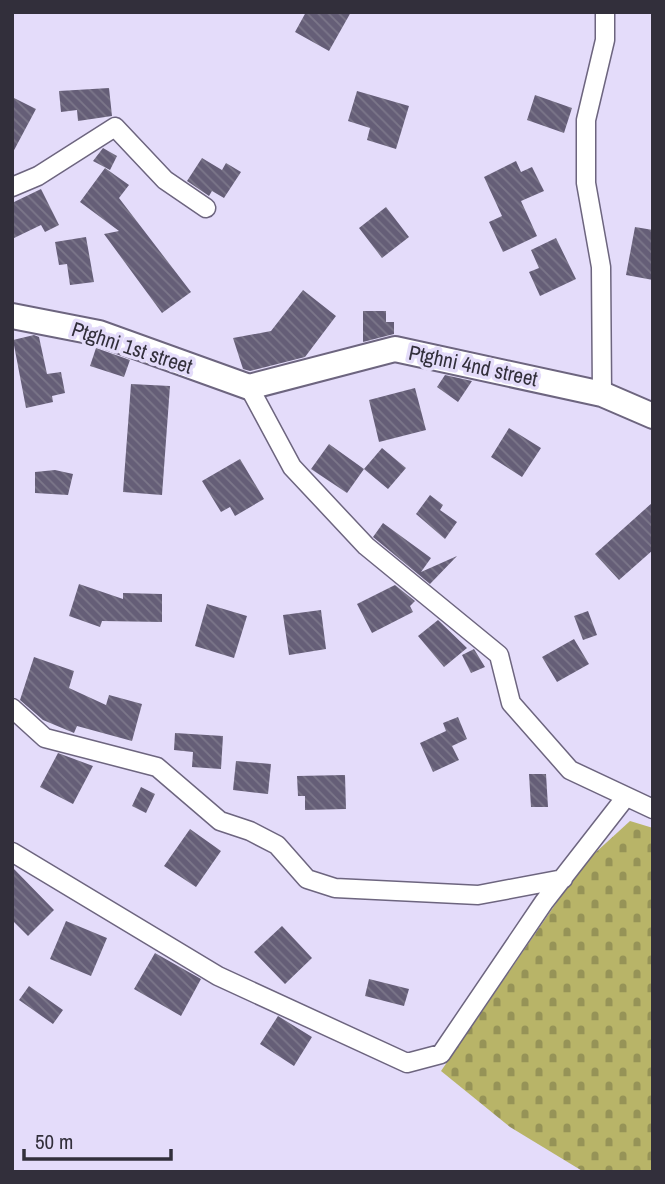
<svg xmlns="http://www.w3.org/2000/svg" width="665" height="1184" font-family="'Archivo Narrow',sans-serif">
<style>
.cemetery{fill:url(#cemetery-stones)}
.building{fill:url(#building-back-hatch)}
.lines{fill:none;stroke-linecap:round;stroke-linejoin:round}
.street-casing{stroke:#6d657f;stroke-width:21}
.secondary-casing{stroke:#6d657f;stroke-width:28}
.street{stroke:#fff;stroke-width:18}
.secondary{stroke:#fff;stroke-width:24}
.labels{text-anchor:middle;stroke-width:7;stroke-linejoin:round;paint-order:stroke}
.street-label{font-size:21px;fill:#322f3b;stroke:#e4dcfa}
</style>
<defs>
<pattern id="cemetery-stones" width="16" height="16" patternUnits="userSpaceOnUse" patternTransform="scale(1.75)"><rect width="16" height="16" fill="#b8b468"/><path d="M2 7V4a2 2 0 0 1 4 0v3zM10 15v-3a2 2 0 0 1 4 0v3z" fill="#969357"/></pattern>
<pattern id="building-back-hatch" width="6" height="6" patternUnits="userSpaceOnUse" patternTransform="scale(1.75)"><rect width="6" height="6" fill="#655e77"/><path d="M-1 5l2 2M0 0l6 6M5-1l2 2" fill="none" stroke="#7c778a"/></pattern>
</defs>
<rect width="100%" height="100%" fill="#e4dcfa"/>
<path class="cemetery" d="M630,821L653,828V1172H584L510,1127L441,1071L583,864Z"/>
<path class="building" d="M306,12H351L329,51L295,32Z
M109,88L112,116L78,121L77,110L61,112L59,91Z
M357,91L409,106L396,149L367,140L370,128L348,121Z
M535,95L572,108L564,133L527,120Z
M12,97L36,109L12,154Z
M103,148L117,156L110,170L93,161Z
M202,158L222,170L226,163L241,172L224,198L212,191L209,196L187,181Z
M516,161L521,172L532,167L544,191L521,201L537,236L503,252L489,222L502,216L484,177Z
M105,168L129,185L119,198L191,292L162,313L104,234L119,231L80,202Z
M41,189L59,225L45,232L41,225L12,239V203Z
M386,207L409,237L382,258L359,228Z
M635,227L653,230V280L626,275Z
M86,237L94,282L70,285L67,264L59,265L55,242Z
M556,238L576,279L540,296L529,272L539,268L531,250Z
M303,290L336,316L305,357L250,371L243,369L233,338L271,331Z
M363,311H386V322H394V334L363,342Z
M34,335L39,337L47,374L61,372L65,393L52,396L53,402L26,408L13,340Z
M96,348L130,360L124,377L90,366Z
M445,375L472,381L458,402L437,387Z
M131,384L170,386L162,495L123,492Z
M415,388L426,430L379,442L369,400Z
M509,428L541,448L522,477L491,457Z
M329,444L364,469L347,493L311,469Z
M382,448L406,468L388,489L364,469Z
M240,459L264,499L235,516L230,507L221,512L202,481Z
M55,470L73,474L68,495L35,493V472Z
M430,495L443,505L440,510L457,522L445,539L416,514Z
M653,502V550L619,580L595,554Z
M383,523L431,558L421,572L457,556L430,584L373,537Z
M79,584L123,599V593L162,594V622L102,621L100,627L69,616Z
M395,585L415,601L410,606L413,612L372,633L357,604Z
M207,604L247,616L234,658L195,646Z
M321,610L326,649L289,655L283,615Z
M588,611L597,635L583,640L574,616Z
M438,620L467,648L444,667L418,636Z
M574,639L589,664L557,682L542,657Z
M474,649L485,667L471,673L462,655Z
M34,657L74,671L69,688L106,705L109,695L142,704L132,741L77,726L74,733L43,720L20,700Z
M458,717L467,739L452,746L459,760L433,772L420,743L446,731L443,723Z
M175,733L223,736L221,769L192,767L193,752L174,750Z
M58,753L93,766L73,804L40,787Z
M236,761L271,764L268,794L233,790Z
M529,774H546L548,807H531Z
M345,775L346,809L305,810V796H298L297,776Z
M141,787L155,794L146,813L132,806Z
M190,829L221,851L196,887L164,866Z
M12,867L54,910L28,936L12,920Z
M66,921L107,938L91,976L50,959Z
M282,926L312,958L285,984L254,952Z
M155,953L201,979L181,1016L134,989Z
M369,979L409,989L404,1006L365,996Z
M29,986L63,1010L53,1024L19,1000Z
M278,1016L312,1037L294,1066L260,1044Z"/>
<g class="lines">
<g class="street-casing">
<path id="street" d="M12,187L38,176L115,127L165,180L206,208
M249,387L292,467L366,546L499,655L511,703L570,770L653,809
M602,394L601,267L586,183V120L605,40V12
M12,708L45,738L157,767L220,821L250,831L277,845L307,879L335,888L478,895L563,879
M12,852L218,976L407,1063L441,1054L544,902L625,798"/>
</g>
<g class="secondary-casing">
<path id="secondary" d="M12,316L99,333L249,387L395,349L602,394L653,416"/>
</g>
<use href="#street" class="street"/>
<use href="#secondary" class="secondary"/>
</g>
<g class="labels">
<g class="street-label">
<text transform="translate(132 348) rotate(18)" y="7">Ptghni 1st street</text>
<text transform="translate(473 366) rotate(12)" y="7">Ptghni 4nd street</text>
</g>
</g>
<rect width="665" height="1184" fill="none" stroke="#322f3b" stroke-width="28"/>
<path d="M24 1149v10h147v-10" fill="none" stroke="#322f3b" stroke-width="3.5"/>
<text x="35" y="1149" font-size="21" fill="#322f3b" stroke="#e4dcfa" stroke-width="5" paint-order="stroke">50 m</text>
</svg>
